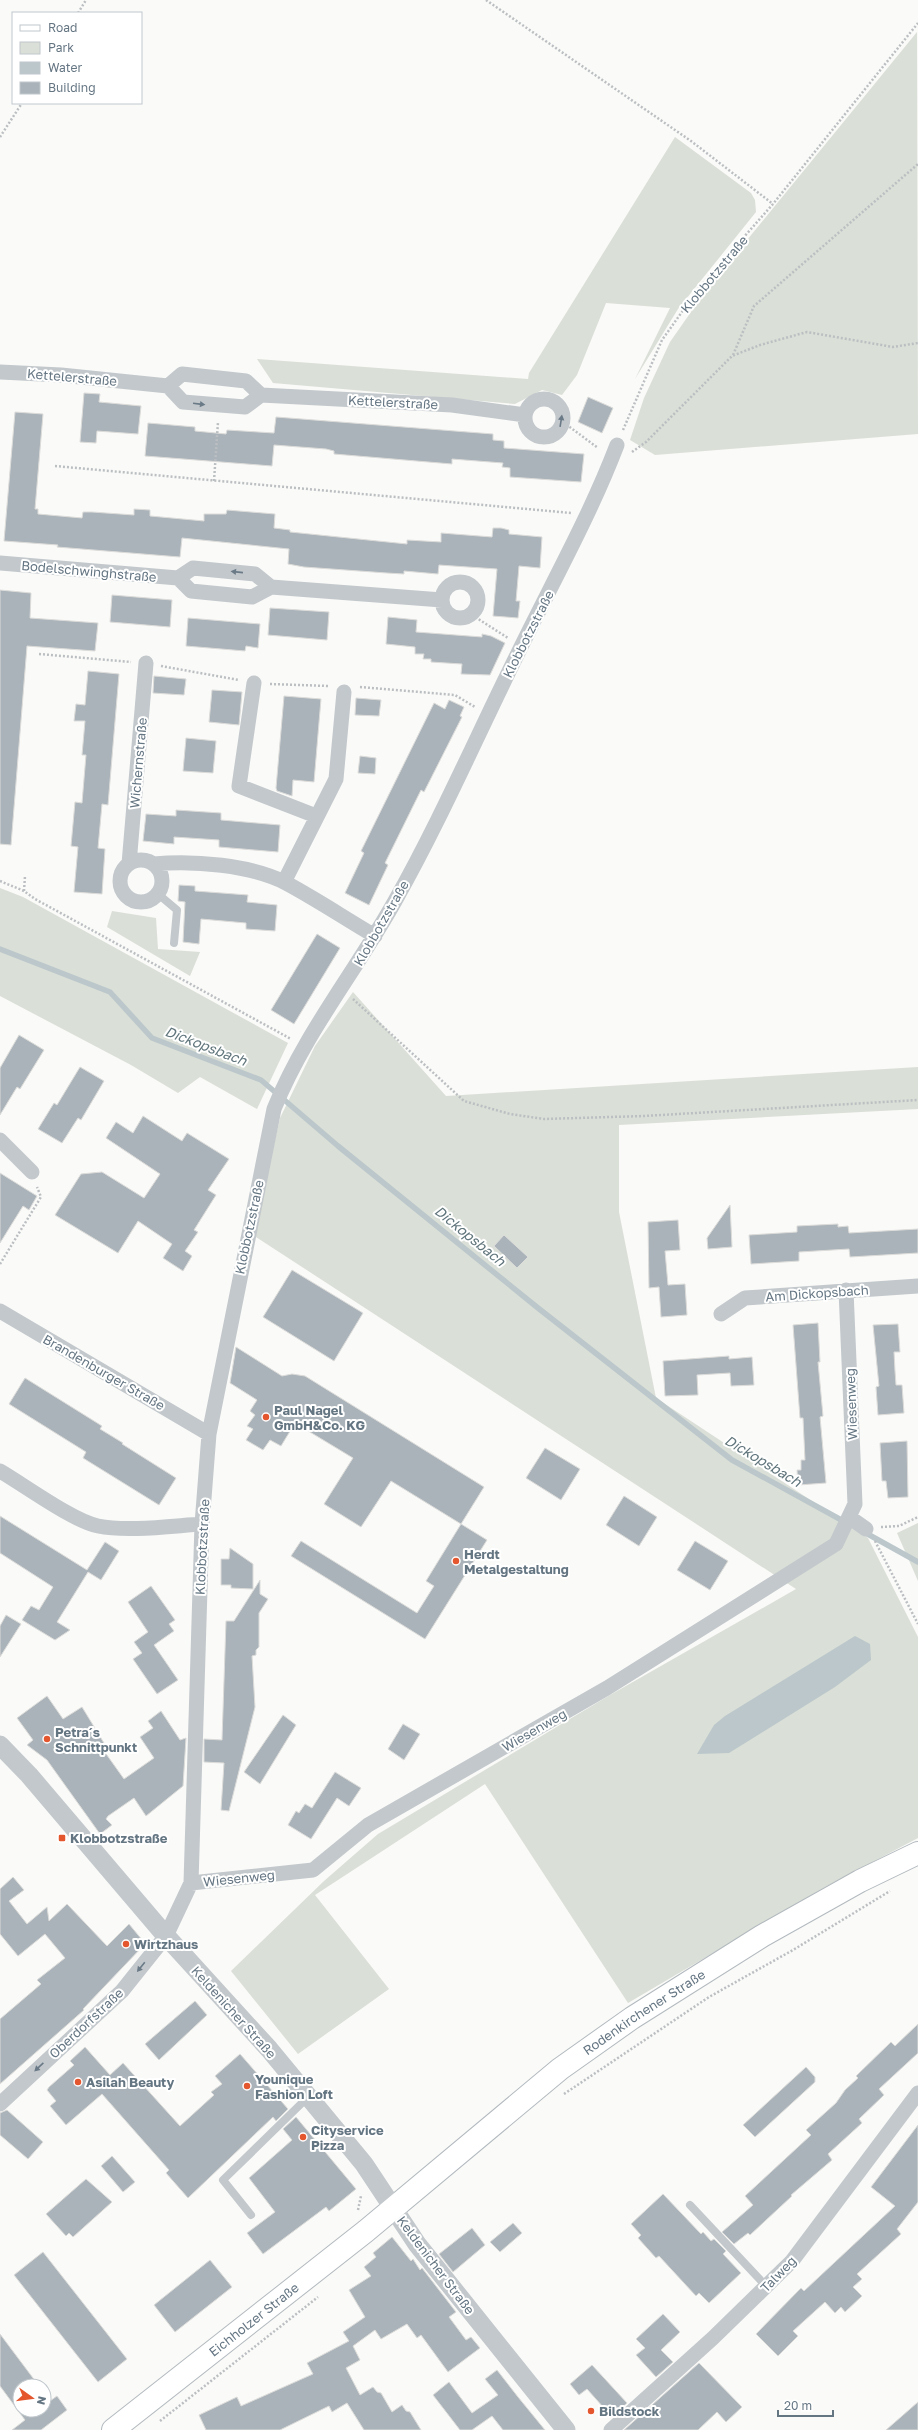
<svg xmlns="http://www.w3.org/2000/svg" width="918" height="2430" font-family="'Golos Text',sans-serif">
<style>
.green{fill:#dadfd7}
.water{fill:#bbc7cb}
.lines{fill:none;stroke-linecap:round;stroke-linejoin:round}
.stream{stroke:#bbc7cb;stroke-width:5.5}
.building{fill:#aab3b9;stroke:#dcdcda}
.secondary-casing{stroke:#b3babf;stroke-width:24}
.path{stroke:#bbbfc2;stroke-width:2.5;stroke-dasharray:2 2;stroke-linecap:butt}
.service{stroke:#c3c8cc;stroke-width:8}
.minor{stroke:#c3c8cc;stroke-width:15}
.tertiary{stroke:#c3c8cc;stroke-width:19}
.secondary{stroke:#fff;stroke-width:22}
.oneway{fill:#6a7a87}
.poi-dot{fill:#e4572e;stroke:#fff;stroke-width:1.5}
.labels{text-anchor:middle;stroke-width:4;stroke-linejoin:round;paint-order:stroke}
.street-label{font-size:13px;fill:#657683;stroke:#fff}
.poi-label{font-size:13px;font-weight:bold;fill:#657683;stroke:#fff;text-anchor:start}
.water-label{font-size:14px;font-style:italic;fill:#60757c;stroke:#fff}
</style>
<rect width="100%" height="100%" fill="#fafaf8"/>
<path class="green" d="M917,32L918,434L655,455L630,440L644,398L670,342L707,289Z
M675,137L751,193L755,200L756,212L678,309L635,379L670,308L606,303L577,375L562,395L542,390L515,404L273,383L257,359L528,379L529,373Z
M0,888L23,897L288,1043L257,1109L200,1077L178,1093L131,1065L0,996Z
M112,911L156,918L158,949L200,952L190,976L107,927Z
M353,992L446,1096L918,1067V1109L619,1125V1212L656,1398L868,1538L918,1637V1838L825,1887L628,2003L485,1784L315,1895L389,1989L298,2054L231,1971L324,1881L378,1834L610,1695L796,1589L253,1235L280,1118L315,1046Z
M918,1523V1581L897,1533Z"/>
<path class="water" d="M855,1636L870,1644L871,1660L835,1687L729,1753L697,1754L714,1725L725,1716Z"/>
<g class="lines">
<path class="stream" d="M0,949L110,992L152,1038L261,1080L338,1146L538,1308L732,1460L845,1522
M864,1532L918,1562"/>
</g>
<path class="building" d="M84,393L100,394L99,402L141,406L138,434L97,431L96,443L80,442Z
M588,397L613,408L602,433L578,422Z
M15,412L43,414L35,509H38V514L82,518L83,512H92L134,515V509L150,510V516L204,521V514H226L227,510L275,514L274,528L290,530V532L407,544V540L441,542V533L492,537L493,528H501L509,530V534L542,537L540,568L519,566L516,601H520L518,618L493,616L497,569L439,565L438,574L404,571V574L387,573L304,567L288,564L289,549L182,538L180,557L57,547L58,545L4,541Z
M276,417L493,434V440L504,441V448L584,454L581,482L510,477V468L502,467L503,463L452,459V464L334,454V451L326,449L274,445L272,466L145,456L148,423L195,427V431L226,434L227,430L274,433Z
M0,590L31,593L30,618L98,623L95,651L27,646L11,845L0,844Z
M112,595L172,600L170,627L110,622Z
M270,608L329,612L327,640L268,635Z
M388,617L417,620L416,632L482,637V634L491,636L505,643L490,675L461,674L462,664L431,662V659H423L424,654H415V647L386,644Z
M188,618L260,624L258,648L246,646L245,651L186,646Z
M88,671L119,674L108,805L102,804L98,848L105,849L102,894L74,892L78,847L71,846L75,802L82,803L86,755H82L85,721H74L76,704L85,705Z
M154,676L186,679L184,695L153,693Z
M212,690L242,692L239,725L209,722Z
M284,696L321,699L314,782L293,780L292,796L277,791L276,788Z
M356,698L381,700L379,716L355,715Z
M449,700L464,707L460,716L462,717L424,792L421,790L385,863L388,865L369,905L345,893L364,853L361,851L434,703L445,709Z
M186,738L216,741L213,773L183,771Z
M360,756L376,758L375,774L358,773Z
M176,810L221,813V820L280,825L278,852L219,847V840L174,837V844L143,841L146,814L176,816Z
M179,885L195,886V891L248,895L247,902L277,905L275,931L246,929V923L201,919L199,944L183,942L185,902L178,901Z
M317,934L340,948L294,1024L271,1010Z
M19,1035L44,1050L20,1089L17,1087L0,1115V1068Z
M80,1067L104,1081L81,1120L78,1118L62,1143L38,1129L54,1103L57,1105Z
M143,1116L182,1141L187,1133L229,1159L208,1190L216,1195L194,1230L198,1232L185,1251L192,1256L183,1271L163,1258L172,1244L138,1221L118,1253L55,1215L81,1174L102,1172L144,1198L160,1174L106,1138L116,1122L133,1133Z
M0,1173L37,1196L29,1210L23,1206L0,1243Z
M730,1205L732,1247L708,1249L707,1238Z
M678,1220L680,1250L665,1251L668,1285L685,1284L687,1315L661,1317L659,1287L649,1288L648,1222Z
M838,1224V1227L848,1226L849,1233L918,1229V1253L850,1257L849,1249L799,1252V1261L751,1264L749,1235L797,1232V1226Z
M504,1235L528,1257L517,1268L494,1246Z
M292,1270L363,1313L334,1361L263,1317Z
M818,1323L820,1362H818L823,1416L820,1417L826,1483L798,1485L797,1470H801V1460H805L803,1418H800L793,1325Z
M898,1324L900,1352H894L895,1371L896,1385H902L904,1413L878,1415L876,1387L879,1386L873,1325Z
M236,1347L282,1376L292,1374L305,1376L484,1487L461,1524L391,1481L361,1527L324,1504L353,1458L295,1423L281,1446L270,1440L263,1450L246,1440L253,1429L247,1426L255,1415L250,1411L257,1400L230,1383Z
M729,1356V1359L752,1357L754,1385L731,1386L730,1373L697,1375L698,1395L665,1396L663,1361Z
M25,1378L102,1426L100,1429L123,1443L122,1444L176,1478L159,1505L83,1458L86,1452L9,1404Z
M907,1441L908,1497L888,1498L886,1481H882L880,1443Z
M545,1448L580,1469L561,1500L526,1478Z
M624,1496L657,1517L639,1546L606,1525Z
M0,1516L87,1570L105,1542L119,1551L101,1580L88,1572L57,1622L70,1630L55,1640L22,1620L31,1606L39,1610L53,1587L0,1553Z
M461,1524L487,1540L425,1639L291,1556L301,1541L417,1613L434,1586L426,1581Z
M695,1541L728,1561L710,1590L677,1570Z
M230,1548L253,1564V1589L231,1588V1585H221V1559H229Z
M260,1580V1594L268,1599L259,1613V1647L256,1650V1655L252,1656L255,1707L229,1811L221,1810L224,1763L204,1762V1739L222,1740L226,1621H234Z
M151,1586L175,1620L169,1624L174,1631L154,1645L178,1680L157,1694L133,1659L142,1653L134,1642L148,1632L128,1602Z
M6,1615L21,1624L0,1657V1626Z
M47,1696L63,1719L82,1707L107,1748L104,1751L124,1779L154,1758L140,1737L153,1728L148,1721L161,1711L180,1740L186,1738L183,1786L146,1816L134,1798L108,1816L106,1819L112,1825L100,1834L47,1760L27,1745L33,1740L17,1718Z
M283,1715L296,1725L260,1784L244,1772Z
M403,1724L420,1734L404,1760L388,1749Z
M335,1772L361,1788L349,1806L337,1798L311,1839L288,1825L296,1811L299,1813L305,1804L312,1808Z
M13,1877L24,1890L9,1901L27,1924L47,1907L49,1921L67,1904L107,1946L129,1924L143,1941V1946L83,2009L84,2010L0,2084V2019L41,1984L37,1980L65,1958L45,1934L18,1956L0,1934V1889Z
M195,2001L207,2015L159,2060L145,2044Z
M918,2024V2053L879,2089L884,2095L859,2119L862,2123L828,2154L832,2160L791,2195L792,2196L750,2235L748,2233L734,2244L722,2232L753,2205L745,2196L811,2135L806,2130L836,2103L845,2090L858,2078L856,2076L891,2042L895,2046Z
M85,2047L110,2075L123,2063L180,2126L214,2095L211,2092L222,2084L215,2076L240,2054L288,2109L276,2121L273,2117L188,2198L166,2173L169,2170L102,2094L66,2125L50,2106L56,2101L47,2090L49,2087L74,2065L70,2061Z
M806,2067L815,2077V2082L755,2137L743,2125Z
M7,2110L43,2142L28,2159L0,2135V2113Z
M296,2117L356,2189L329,2211L326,2207L263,2254L247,2233L275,2212L249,2178L292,2140L283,2129Z
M918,2125V2202L897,2229L901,2234L857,2274L862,2279L853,2287L862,2296L845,2312L841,2307L835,2313L825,2302L793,2331L798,2336L778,2356L756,2334L801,2288L804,2291L895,2206L871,2187Z
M112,2156L135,2182L123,2192L101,2166Z
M86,2179L112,2202L73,2237L69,2233L66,2236L46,2214Z
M663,2194L701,2234L703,2232L711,2241L714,2239L726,2251L723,2254L741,2273L709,2303L699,2293L696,2296L659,2256L656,2258L638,2238L641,2235L631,2224Z
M513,2223L522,2233L500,2252L490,2242Z
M472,2228L485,2245L453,2272L439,2254Z
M392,2237L411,2261L413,2259L420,2270L422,2268L456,2312L449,2317L466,2340L471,2337L480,2348L448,2372L421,2335L417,2338L407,2324L381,2339L375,2330L353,2346L360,2360L346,2368L360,2395L373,2387L377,2392L381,2393L392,2412L402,2405L406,2411L410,2412L421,2430H364L347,2403L332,2412L329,2406L280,2430H206L199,2415L237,2397L241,2406L313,2374L307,2363L349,2341L343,2332L365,2317L349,2290L371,2276L364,2267L376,2257L373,2253Z
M43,2252L127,2359L98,2382L14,2275Z
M210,2260L232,2287L175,2332L154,2305Z
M663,2314L680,2332L661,2350L673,2362L656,2377L636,2355L645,2348L636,2339Z
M0,2334L39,2386H20V2410H44V2392L50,2401L57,2396L67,2410L41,2430H12L25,2420L0,2386Z
M699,2363L742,2407L726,2422L717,2412L698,2430H624Z
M592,2365L627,2403L612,2417L587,2389L579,2395L570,2384Z
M497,2370L518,2397L545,2430H503L492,2416L472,2430H460L433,2395L449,2382L472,2413L498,2395L485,2379Z
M918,2402V2430H886Z"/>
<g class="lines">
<g class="secondary-casing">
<g id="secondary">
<path id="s1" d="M113,2430L366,2231L560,2069L632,2018L762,1936L860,1881L918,1853"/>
</g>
</g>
<path class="path" d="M486,0L691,141L773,204
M78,13L86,0
M0,137L22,103
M733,355L754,306L918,164
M563,422L598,448
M623,430L662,340L699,288L773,204L918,23
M632,452L646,442L732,356L760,345L807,332L893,347L918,343
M55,466L571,513
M214,481L218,422
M472,615L508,638
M39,654L131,662
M161,666L239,680
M270,684L329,686
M360,687L455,695L475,707
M0,881L24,891L35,899L291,1039
M24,891L25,876
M353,999L464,1101L510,1114L544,1119L644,1116L918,1100
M0,1264L41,1197L37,1187
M881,1527L899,1526L918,1517
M875,1541L918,1624
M564,2094L709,1997L793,1950L890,1891
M358,2210L361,2196
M160,2421L318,2297"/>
<path class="service" d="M158,894L177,910L174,943
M690,2205L766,2286
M251,2215L223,2180L307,2098"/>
<path class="minor" d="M0,372L61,375L168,386L182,374L246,381L261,395L452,405L525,415
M168,386L183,402L245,407L261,395
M525 418a19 19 0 1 1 38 0a19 19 0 1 1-38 0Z
M0,563L178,578L191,591L252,597L271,587L442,600
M178,578L193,568L255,574L271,587
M442 600a18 18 0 1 1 36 0a18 18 0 1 1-36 0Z
M254,683L239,786L316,816
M120 881a21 21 0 1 1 42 0a21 21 0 1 1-42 0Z
M129,864L146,663
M154,864C193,860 251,865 286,883C316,899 346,919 375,936
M284,882L336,779L344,692
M0,1140L32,1172
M0,1311L209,1434
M721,1314L745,1298L918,1286
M0,1471C24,1485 73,1521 98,1526C127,1532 171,1526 202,1524
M849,1517L866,1529
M191,1883L313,1870L368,1825L607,1688L836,1544L855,1504L846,1290
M0,2104L122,1991L166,1936L191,1883L202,1524L209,1434L274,1109C304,1034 356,971 395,901C440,821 476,738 517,655C551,585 589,518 617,445
M611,2430L713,2338L792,2261L918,2093"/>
<path class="tertiary" d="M0,1745L29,1775L166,1936L269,2049L364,2164L417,2244L566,2430"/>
<use href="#secondary" class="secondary"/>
</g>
<defs><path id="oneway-solid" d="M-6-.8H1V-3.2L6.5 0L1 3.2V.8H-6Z"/></defs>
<g class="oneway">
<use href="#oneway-solid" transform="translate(199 404) rotate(7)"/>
<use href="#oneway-solid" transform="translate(561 421) rotate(-81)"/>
<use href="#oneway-solid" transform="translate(237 572) rotate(-174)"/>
<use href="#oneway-solid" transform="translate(141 1967) rotate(129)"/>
<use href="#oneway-solid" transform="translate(39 2067) rotate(137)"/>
</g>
<g class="poi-dot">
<circle cx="266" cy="1417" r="4"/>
<circle cx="456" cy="1561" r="4"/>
<circle cx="47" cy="1739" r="4"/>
<rect x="58" y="1834" width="8" height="8" rx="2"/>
<circle cx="126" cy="1944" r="4"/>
<circle cx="78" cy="2082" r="4"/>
<circle cx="247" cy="2086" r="4"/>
<circle cx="303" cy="2137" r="4"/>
<circle cx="591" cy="2411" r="4"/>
</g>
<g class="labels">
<g class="street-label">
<text transform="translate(714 274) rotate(-50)" y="5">Klobbotzstraße</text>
<text transform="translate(72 377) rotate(5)" y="5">Kettelerstraße</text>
<text transform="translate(393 402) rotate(3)" y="5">Kettelerstraße</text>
<text transform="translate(89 571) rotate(5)" y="5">Bodelschwinghstraße</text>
<text transform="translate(528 634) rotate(-63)" y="5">Klobbotzstraße</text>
<text transform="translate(138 763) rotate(-85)" y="5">Wichernstraße</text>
<text transform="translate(381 923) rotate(-60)" y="5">Klobbotzstraße</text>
<text transform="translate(249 1227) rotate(-78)" y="5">Klobbotzstraße</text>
<text transform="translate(817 1293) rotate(-4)" y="5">Am Dickopsbach</text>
<text transform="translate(104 1372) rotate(30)" y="5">Brandenburger Straße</text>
<text transform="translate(851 1404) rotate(-92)" y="5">Wiesenweg</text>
<text transform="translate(202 1547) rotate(-87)" y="5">Klobbotzstraße</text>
<text transform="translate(534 1730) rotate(-30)" y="5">Wiesenweg</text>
<text transform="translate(239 1878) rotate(-6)" y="5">Wiesenweg</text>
<text transform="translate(234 2012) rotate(48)" y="5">Keldenicher Straße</text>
<text dy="5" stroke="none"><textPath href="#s1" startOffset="676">Rodenkirchener Straße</textPath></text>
<text transform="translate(86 2023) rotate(-43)" y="5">Oberdorfstraße</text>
<text transform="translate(436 2265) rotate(53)" y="5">Keldenicher Straße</text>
<text transform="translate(778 2274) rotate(-46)" y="5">Talweg</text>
<text dy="5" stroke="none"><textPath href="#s1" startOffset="179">Eichholzer Straße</textPath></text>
</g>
<g class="poi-label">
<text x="274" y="1415">Paul Nagel<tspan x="274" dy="15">GmbH&amp;Co. KG</tspan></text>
<text x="464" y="1559">Herdt<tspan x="464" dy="15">Metalgestaltung</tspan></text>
<text x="55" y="1737">Petra´s<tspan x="55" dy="15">Schnittpunkt</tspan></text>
<text x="70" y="1843">Klobbotzstraße</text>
<text x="134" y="1949">Wirtzhaus</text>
<text x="255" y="2084">Younique<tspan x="255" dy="15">Fashion Loft</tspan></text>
<text x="86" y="2087">Asilah Beauty</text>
<text x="311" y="2135">Cityservice<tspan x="311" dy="15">Pizza</tspan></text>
<text x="599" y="2416">Bildstock</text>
</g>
<g class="water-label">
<text transform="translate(206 1046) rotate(21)" y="5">Dickopsbach</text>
<text transform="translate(470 1236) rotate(39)" y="5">Dickopsbach</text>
<text transform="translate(763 1461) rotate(31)" y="5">Dickopsbach</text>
</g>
</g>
<rect x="12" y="12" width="130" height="92" fill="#ffffff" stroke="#c1c8cd"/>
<rect x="20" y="25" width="20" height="6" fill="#ffffff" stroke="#c1c8cd"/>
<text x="48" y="32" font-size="12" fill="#657683">Road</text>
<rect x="20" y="42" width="20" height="12" fill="#dadfd7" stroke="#c1c8cd"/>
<text x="48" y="52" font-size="12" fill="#657683">Park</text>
<rect x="20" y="62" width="20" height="12" fill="#bbc7cb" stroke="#c1c8cd"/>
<text x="48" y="72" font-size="12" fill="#657683">Water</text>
<rect x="20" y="82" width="20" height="12" fill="#aab3b9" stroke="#c1c8cd"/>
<text x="48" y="92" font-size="12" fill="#657683">Building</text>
<g transform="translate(32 2398) rotate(104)"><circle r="19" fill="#ffffff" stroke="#c1c8cd"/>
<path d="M0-3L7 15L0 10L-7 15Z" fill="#e4572e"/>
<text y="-6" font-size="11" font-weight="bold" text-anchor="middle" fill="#657683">N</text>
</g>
<path d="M778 2410v6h55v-6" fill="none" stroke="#657683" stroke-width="2"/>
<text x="784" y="2410" font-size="12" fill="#657683" stroke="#ffffff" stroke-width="3" paint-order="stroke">20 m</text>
</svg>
